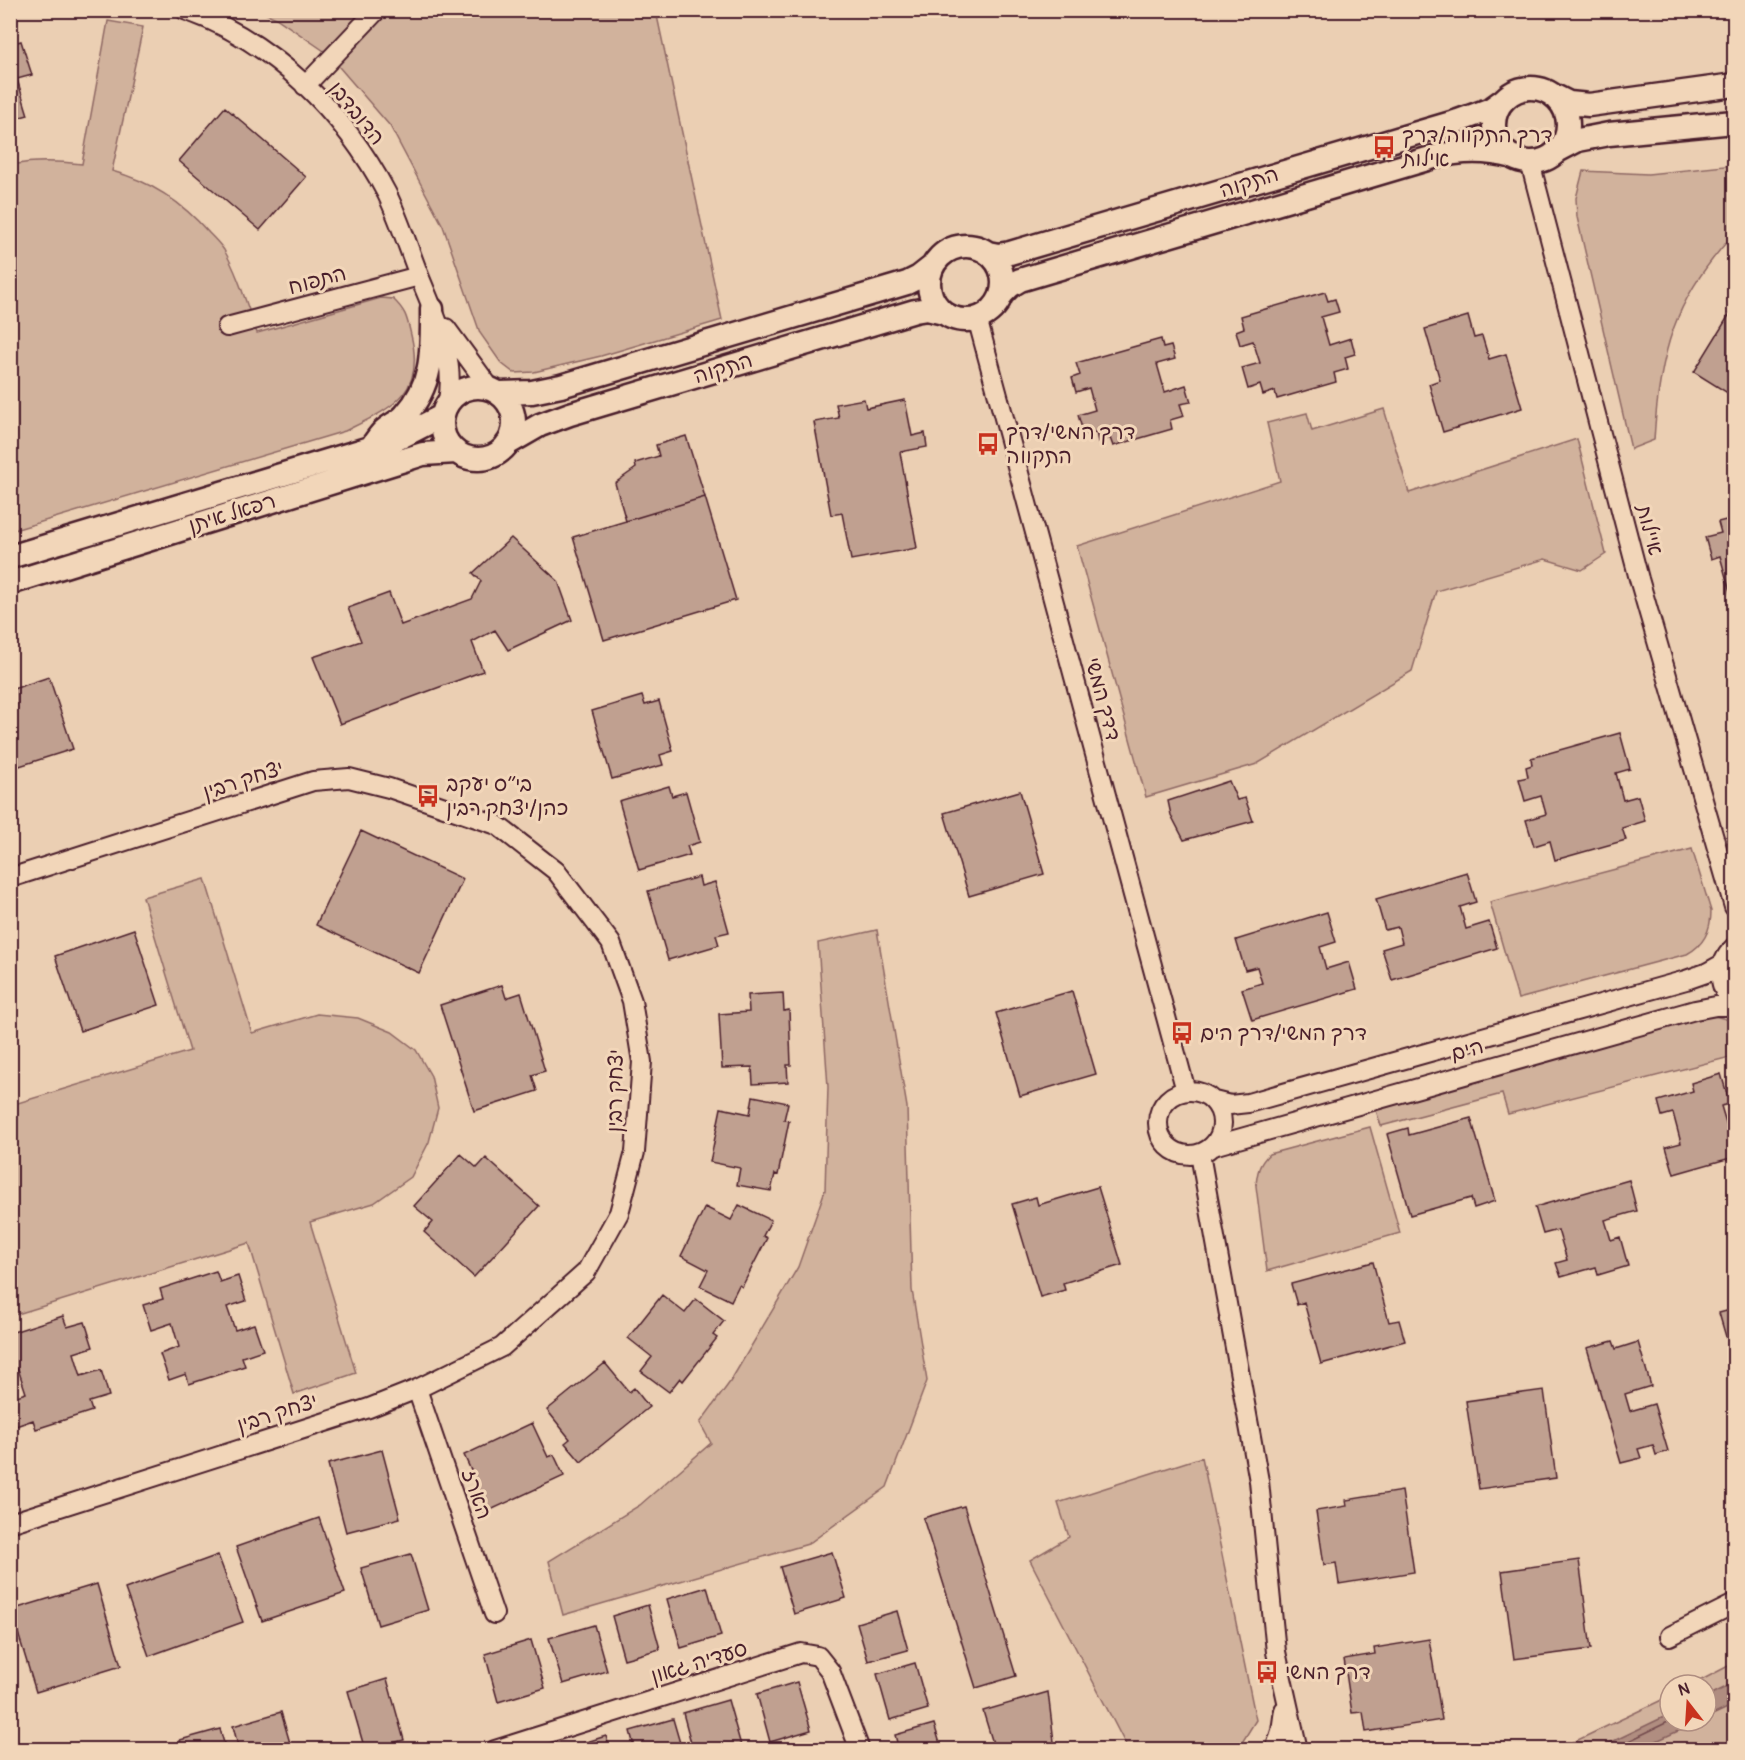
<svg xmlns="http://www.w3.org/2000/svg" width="1745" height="1760" font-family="Pangolin,'Playpen Sans Hebrew',sans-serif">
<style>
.green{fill:#d1b29c;stroke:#8e6864;stroke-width:1.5}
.water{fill:#b08d80;stroke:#87615e;stroke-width:1.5}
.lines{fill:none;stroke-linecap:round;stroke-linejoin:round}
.shore{stroke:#734b4d;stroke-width:1.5}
.building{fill:#c0a090;stroke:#4a1f2b;stroke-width:1.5}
.minor-casing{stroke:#4a1f2b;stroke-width:22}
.tertiary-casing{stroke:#4a1f2b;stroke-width:27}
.minor{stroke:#f2d6b9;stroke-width:18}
.tertiary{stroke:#f2d6b9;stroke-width:22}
.labels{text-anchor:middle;stroke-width:6;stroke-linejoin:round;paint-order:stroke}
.street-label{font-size:21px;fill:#4a1f2b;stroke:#f2d6b9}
.poi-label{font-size:21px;fill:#4a1f2b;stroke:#f2d6b9;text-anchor:start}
</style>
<rect width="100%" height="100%" fill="#ebcfb3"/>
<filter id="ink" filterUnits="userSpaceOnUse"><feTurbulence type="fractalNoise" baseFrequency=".0167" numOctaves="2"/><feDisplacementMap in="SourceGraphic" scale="12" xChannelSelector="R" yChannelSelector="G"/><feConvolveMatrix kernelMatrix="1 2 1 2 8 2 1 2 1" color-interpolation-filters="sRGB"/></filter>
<g filter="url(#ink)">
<path class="green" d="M260,11H656L722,320L601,356L534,372L514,373L501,363L480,333L443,226L390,126L327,53L276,18Z
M108,21L143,27L112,171C150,181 183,203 209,233C214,238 220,244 224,250C239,276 247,306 257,333L381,298L393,299C406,311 407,318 411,335C426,395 391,408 345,431L11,531V165C35,160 58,161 82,164Z
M1734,165V234C1674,298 1659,354 1654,440L1631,449L1577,217L1576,198L1583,171L1648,174Z
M1384,409L1409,493L1577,439L1606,554L1582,570L1545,559L1436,591L1412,671L1257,764L1146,797L1077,546L1280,481L1267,423L1307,413L1312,431Z
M1692,849L1711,911C1711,930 1704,945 1687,954L1518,999L1490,902Z
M205,879L252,1033L317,1014L358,1018L392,1032L416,1050L431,1076L438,1108L429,1142L411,1177L374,1203L310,1222L356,1373L294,1394L249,1243L11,1316V1105L190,1051L143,897Z
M877,930L907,1107L912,1290L927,1381L887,1487L808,1544L563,1615L549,1561L640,1505L711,1443L700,1423L730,1382L798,1267L825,1190L828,1087L818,943Z
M1714,1016L1734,1021V1056L1508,1114L1502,1094L1381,1126L1374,1104L1687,1018Z
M1370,1127L1400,1233L1267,1271L1256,1186C1257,1172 1259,1164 1269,1154Z
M1202,1457L1256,1720L1238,1749H1128L1030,1560L1069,1537L1058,1503Z
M1734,1663V1749L1557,1750L1670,1696V1721H1706V1685H1692Z"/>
<path class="water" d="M1734,1683V1705L1706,1718V1697Z
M1670,1714V1721H1700L1639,1749H1597Z"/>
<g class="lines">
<path class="shore" d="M1610,1750L1670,1721"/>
</g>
<path class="building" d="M21,41L32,75L17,79L28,115L10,120V44Z
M225,107L306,177L260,230L179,161Z
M1325,292L1328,301L1335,299L1339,312L1321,317L1329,345L1351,338L1355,354L1345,357L1348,369L1334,373L1336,382L1277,399L1275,391L1263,395L1260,385L1248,389L1242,368L1260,363L1253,341L1240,345L1236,331L1244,328L1241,316Z
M1734,307V397L1694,372Z
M1468,316L1474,338L1482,336L1489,359L1506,354L1522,408L1443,432L1429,384L1440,380L1425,329Z
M1161,339L1163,348L1171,346L1175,359L1157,364L1165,392L1186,385L1191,402L1180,404L1184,416L1170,420L1172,429L1113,446L1110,438L1098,442L1096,432L1084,435L1078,415L1095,410L1089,388L1076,392L1072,378L1080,375L1076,363Z
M864,399L866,408L905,400L912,436L925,433L927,447L900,452L917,548L851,560L842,513L831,515L814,422L839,418L836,404Z
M686,436L705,497L626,521L615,483L636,468L635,463L659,456L656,445Z
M705,497L736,600L604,640L573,537Z
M1734,518V606L1720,556L1711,559L1705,537L1721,533L1718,522Z
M511,538L558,581L572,620L508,650L495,630L472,642L483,671L340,724L313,657L361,641L348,608L389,593L401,625L472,599L481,581L473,573Z
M49,677L73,749L10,769V690Z
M642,696L645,705L659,701L673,751L660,755L663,765L612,779L592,711Z
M1620,733L1630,769L1616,773L1623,800L1638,796L1645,821L1622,828L1626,840L1555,860L1550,841L1534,846L1526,820L1546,814L1541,796L1525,801L1519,779L1528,777L1526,767L1532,765L1531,758Z
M1229,781L1237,800L1245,798L1253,821L1184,840L1171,815L1168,801Z
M669,786L672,796L686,792L700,842L687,846L690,855L639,870L619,801Z
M1020,791L1044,874L969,896L944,813Z
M361,831L463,879L419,973L316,925Z
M1467,872L1476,902L1460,907L1466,929L1489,922L1497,948L1392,980L1382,949L1402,943L1398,927L1385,930L1376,899Z
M699,877L701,886L715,882L729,932L716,935L719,945L668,960L648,891Z
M1327,912L1336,942L1320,947L1326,969L1349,962L1357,989L1252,1020L1242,989L1262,983L1257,967L1245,970L1236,940Z
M134,929L159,1005L80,1031L55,956Z
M502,985L506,998L521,993L545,1071L532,1075L537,1091L474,1111L440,1005Z
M1072,991L1096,1074L1020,1096L996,1013Z
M783,993L784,1011L789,1010L791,1065H787L788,1082L753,1084L752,1067L722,1068L719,1014L749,1012L748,995Z
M1721,1074L1730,1104L1721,1106L1727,1126L1734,1124V1157L1674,1174L1666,1147L1681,1143L1673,1113L1662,1116L1658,1101L1693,1091L1691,1083Z
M753,1096L788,1103L784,1120L789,1121L778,1175L775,1174L771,1191L737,1185L740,1168L710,1162L721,1108L750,1114Z
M1471,1118L1495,1201L1474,1208L1471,1198L1410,1215L1387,1134L1408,1128L1409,1135Z
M461,1154L477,1168L486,1158L539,1206L474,1277L424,1232L433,1222L414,1206Z
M1629,1180L1637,1211L1605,1220L1611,1240L1620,1237L1628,1266L1598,1275L1596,1267L1561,1277L1556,1263L1567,1260L1558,1230L1543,1234L1535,1207Z
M1098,1187L1122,1265L1063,1283L1065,1290L1040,1297L1012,1204L1036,1197L1038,1205Z
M739,1205L771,1220L763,1236L767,1238L742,1287L739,1285L731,1301L700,1286L708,1270L681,1256L705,1207L731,1220Z
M1373,1262L1389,1322L1399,1320L1405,1341L1321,1364L1304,1302L1297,1305L1291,1284Z
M216,1271L220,1282L238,1276L246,1301L227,1307L235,1330L254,1324L263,1350L242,1357L245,1366L189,1384L186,1374L169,1380L160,1354L179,1347L172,1323L151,1330L143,1305L163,1299L160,1289Z
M662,1295L685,1313L696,1299L724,1321L713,1335L717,1338L683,1381L680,1378L669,1392L641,1371L652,1357L628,1338Z
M1734,1309V1345L1729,1347L1719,1313Z
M63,1316L67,1327L85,1322L93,1347L74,1353L81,1376L101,1370L109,1396L89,1402L92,1411L36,1429L33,1420L16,1426L10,1410V1398L26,1393L18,1369L10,1372V1333Z
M1613,1341L1616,1349L1638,1342L1651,1386L1625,1394L1630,1411L1654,1404L1668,1451L1656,1455L1653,1445L1638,1449L1641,1458L1621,1463L1587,1348Z
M605,1363L629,1392L634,1388L649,1407L581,1462L565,1443L570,1439L547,1410Z
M1544,1390L1556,1478L1479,1489L1466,1401Z
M532,1423L548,1457L554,1455L564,1476L484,1513L473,1491L479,1488L464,1455Z
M382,1450L400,1518L346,1532L328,1464Z
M1402,1491L1414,1572L1339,1584L1336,1563L1324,1565L1316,1511L1347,1506L1346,1500Z
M964,1506L1016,1676L976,1688L923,1518Z
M319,1518L345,1593L262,1621L236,1547Z
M832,1552L846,1598L794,1614L780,1567Z
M411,1554L428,1610L378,1625L361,1568Z
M218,1555L243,1622L149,1656L125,1589Z
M1579,1560L1591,1649L1514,1659L1502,1571Z
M97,1584L121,1666L36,1692L11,1610Z
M707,1587L721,1636L681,1648L667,1599Z
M648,1605L660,1649L624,1659L612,1616Z
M897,1611L908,1650L868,1661L857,1623Z
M594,1625L607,1671L563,1684L549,1638Z
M1429,1639L1442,1720L1366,1732L1363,1712L1352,1713L1344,1659L1375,1654L1374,1648Z
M531,1640L545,1688L498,1702L485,1654Z
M915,1663L928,1709L890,1720L877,1674Z
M387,1679L404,1740L365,1750L348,1691Z
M797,1682L811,1730L770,1742L757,1694Z
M1048,1692L1055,1750H995L983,1711Z
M728,1700L742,1749L693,1750L683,1713Z
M281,1712L292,1750H239L233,1726Z
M673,1719L682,1750H635L630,1731Z
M934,1724L942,1750H899L895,1735Z
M220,1729L226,1750H183L180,1740Z
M606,1736L610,1750H561Z"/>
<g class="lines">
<g class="minor-casing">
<path id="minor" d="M185,10C272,40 345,113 387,194C400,221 409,250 420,278C436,317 456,358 448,401
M305,86L377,10
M1530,162L1639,579L1734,907
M977,318L1186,1091
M227,327L419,276
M446,328L490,388
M10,878L313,781L349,778L389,788L497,825L556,871L611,943L632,1001L642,1062L635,1152L619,1213L586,1272L502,1347L417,1389L369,1408L10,1523
M1734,947C1717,964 1716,987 1734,1003
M1158 1123a32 32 0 1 1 64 0a32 32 0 1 1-64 0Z
M1214,1101L1230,1105L1248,1103L1686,980L1706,973L1722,964
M1213,1146L1695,1010L1716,1006H1734
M1200,1154L1259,1481L1276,1652L1298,1750
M417,1389L494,1614
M1670,1636L1734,1604
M495,1750L801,1653L818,1656L830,1671L860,1750
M1275,1750L1281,1731L1284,1710"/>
</g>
<g class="tertiary-casing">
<path id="tertiary" d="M1494 125a37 37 0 1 1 74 0a37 37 0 1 1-74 0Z
M1553,95L1569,103L1589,105L1734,85
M1557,151L1578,140L1609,134L1734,122
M929 283a37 37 0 1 1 74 0a37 37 0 1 1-74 0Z
M988,253L998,255L1010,253L1458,121L1491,109L1505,99
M1001,295L1010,286L1020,280L1434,157C1462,150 1486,150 1514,157
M442 423a36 36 0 1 1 72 0a36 36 0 1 1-72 0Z
M500,393L532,392L561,386L907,283L919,277L933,266
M507,444L540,425L570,414L915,311L927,309L944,313
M371,447C376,441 380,433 386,429C392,424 400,421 405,415C434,384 432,348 432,309
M10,557L393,441L442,416
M10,583L404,460L423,454L456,452"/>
</g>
<use href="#minor" class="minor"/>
<use href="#tertiary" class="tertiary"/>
</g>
</g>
<defs>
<g id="bus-bare" transform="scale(1.8)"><path d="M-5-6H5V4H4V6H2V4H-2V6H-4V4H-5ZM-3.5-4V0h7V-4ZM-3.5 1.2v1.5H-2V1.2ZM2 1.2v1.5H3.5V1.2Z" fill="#c8321e" stroke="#f2d6b9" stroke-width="2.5" paint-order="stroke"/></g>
</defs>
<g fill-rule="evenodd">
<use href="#bus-bare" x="1384" y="147"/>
<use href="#bus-bare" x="988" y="444"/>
<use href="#bus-bare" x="428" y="796"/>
<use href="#bus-bare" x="1182" y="1033"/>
<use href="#bus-bare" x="1267" y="1672"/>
</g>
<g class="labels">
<g class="street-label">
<text transform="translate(357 113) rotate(51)" y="7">הדובדבן</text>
<text transform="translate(1249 182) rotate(-17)" y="7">התקוה</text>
<text transform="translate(317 280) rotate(-15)" y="7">התפוח</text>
<text transform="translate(723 368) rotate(-17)" y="7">התקוה</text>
<text transform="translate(232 513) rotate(-17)" y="7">רפאל איתן</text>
<text transform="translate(1650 530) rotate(75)" y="7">איילות</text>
<text transform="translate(1103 699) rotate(75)" y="7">דדך המשי</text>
<text transform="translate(243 780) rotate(-18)" y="7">יצחק רבין</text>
<text transform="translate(1467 1050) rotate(-16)" y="7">הים</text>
<text transform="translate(615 1091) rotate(-89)" y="7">יצחק רבין</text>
<text transform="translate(277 1413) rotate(-18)" y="7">יצחק רבין</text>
<text transform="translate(477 1494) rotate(71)" y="7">הארז</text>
<text transform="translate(699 1662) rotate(-17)" y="7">סעדיה גאון</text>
</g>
<g class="poi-label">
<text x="1402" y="142">דרך התקווה/דרך<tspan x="1402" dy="24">אילות</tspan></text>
<text x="1006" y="439">דרך המשי/דרך<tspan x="1006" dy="24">התקווה</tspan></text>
<text x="446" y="791">בי״ס יעקב<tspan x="446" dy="24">כהן/יצחק רבין</tspan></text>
<text x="1200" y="1040">דרך המשי/דרך הים</text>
<text x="1285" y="1679">דרך המשי</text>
</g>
</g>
<rect width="1745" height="1760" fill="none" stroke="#f2d6b9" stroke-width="36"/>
<rect x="18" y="18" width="1709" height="1724" fill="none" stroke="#4a1f2b" stroke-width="2" filter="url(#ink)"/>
<g transform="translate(1688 1703) rotate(343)"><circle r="28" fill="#f2d6b9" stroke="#af8d80" stroke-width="1.5"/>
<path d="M0-4.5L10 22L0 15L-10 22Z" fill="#c8321e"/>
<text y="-9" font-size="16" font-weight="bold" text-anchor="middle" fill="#4a1f2b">N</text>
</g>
</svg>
